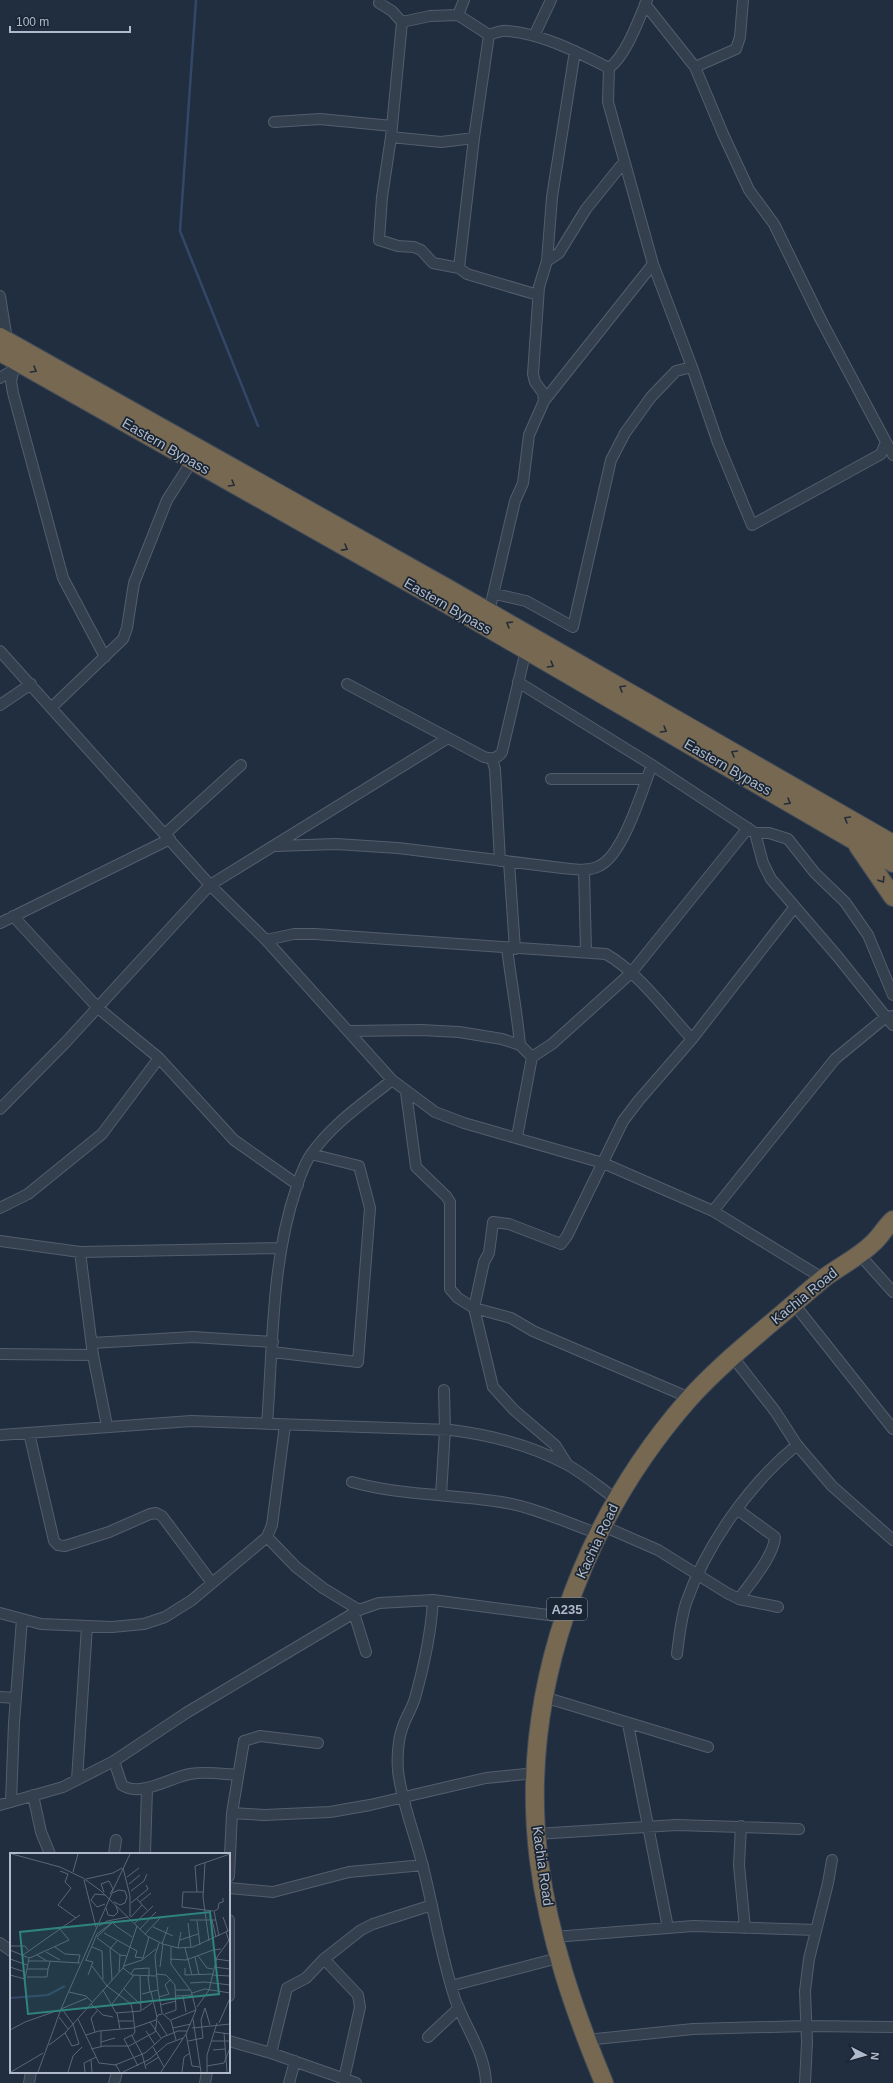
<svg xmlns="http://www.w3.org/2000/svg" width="893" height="2083" font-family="Arial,sans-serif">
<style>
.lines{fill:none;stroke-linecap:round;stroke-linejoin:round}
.stream{stroke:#334868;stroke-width:2.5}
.street-casing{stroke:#535d6d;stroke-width:12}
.highway-casing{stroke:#404a5a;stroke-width:20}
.street{stroke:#35404f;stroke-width:10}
.highway{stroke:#766851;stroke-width:18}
.oneway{stroke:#232c37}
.labels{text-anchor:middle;stroke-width:3.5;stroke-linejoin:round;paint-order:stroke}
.shield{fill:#1a2534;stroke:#848d9d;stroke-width:1}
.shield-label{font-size:13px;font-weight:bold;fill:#b1baca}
.street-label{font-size:14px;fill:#b1baca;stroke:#1a2534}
.inset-river{fill:none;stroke:#334868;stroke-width:2}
.inset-road{fill:none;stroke:#5b6677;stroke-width:1}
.view{fill:#2f8480;fill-opacity:0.15;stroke:#2f8480;stroke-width:2}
.inset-edge{fill:none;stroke:#b1baca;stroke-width:2}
</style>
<rect width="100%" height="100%" fill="#212e3f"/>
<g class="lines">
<path class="stream" d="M196,0L180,231L258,426"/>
<g class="street-casing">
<path id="street" d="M380,0L379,3L392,11L402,22L430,16L458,15L489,35C495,33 502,30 507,31C543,34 577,52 609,68
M458,15L464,0
M402,22L391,137L382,197L379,240L398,246L414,247L421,250L433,263L459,268
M489,35L474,138L459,268L467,274L538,295
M534,36L551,0
M695,67L736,49L740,37L743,0
M609,68L608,102L653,264L692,367L718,443L752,525L881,454L886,442L821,320L774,224L749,190L723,134L695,67L645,4
M609,68C626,56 639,19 647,0
M274,122L320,119L392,126
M391,137L441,142L474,138
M547,261L552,197L575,51
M0,296L7,340
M16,360L11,381L13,393L63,578L105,657
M0,378L13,370
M544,401L653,264
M886,442L893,455
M495,594L526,601L573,627L611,460L625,433L651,397L676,371L692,367
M489,612L515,501L523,483L529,435L544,401L543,393L535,382L533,374L539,287L547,261L559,253L586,209L624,162
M0,651L210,885L266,940L392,1080L435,1112L464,1123L603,1163L713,1211L824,1279
M518,682L652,765L755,833H769L788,839L815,873L845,902L868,935L893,995
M347,684L484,757C492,759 497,759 502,752L526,650
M0,705L31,684
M52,707L123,639L127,628L134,583L167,500L192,461
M492,759L495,769L500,861
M551,779H647
M755,833L763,863L771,879L838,957L886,1017L893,1016
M165,834L241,765
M276,846L336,844L398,848L562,868C574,869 588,872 599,866C623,856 642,790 652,765
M509,862L515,949
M584,870L586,951
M13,916L98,1008L159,1058L234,1140L298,1185
M0,923L170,839
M266,940L294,934H315L606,954C638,972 666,1011 692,1039
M507,948C511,981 517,1012 520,1045
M350,1031L421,1030L459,1032L502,1039L520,1045L532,1057
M406,1092L416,1167L446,1196L450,1202V1289L458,1298L474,1308L493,1387L514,1410L555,1445L567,1464
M0,1109L65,1043L210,885L448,738
M517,1137L532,1057L552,1044L631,973L748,828
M0,1208L28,1194L102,1134L159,1058
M713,1211L835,1059L886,1017L893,1025
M0,1241L80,1252L281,1248
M80,1252L93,1355L107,1426
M859,1254L893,1292
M794,1304L893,1429
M92,1343L193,1337L273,1342
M272,1352L358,1362L370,1208L359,1166L311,1154
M0,1354L93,1355
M732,1356L775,1411L797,1445L832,1486L893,1540
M690,1398L533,1331L511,1318L474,1308L484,1262L489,1253L493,1222L509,1224L561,1244L567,1236L623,1121L639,1100L692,1039L794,908
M267,1424C273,1347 271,1263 296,1189C300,1177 304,1163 312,1153C333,1123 364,1103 392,1080
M29,1433L54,1541L58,1545L65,1546L109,1532L150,1514L156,1513L162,1516L212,1583
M0,1435L191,1421L451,1430C491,1435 530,1445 566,1464C583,1473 600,1488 616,1499
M352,1482C398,1495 447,1494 494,1501C530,1505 565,1522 599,1534
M441,1495L445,1430L444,1390
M738,1510L775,1537C774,1556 750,1583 739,1599
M603,1526L658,1550L727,1593L739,1599L778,1607
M267,1537L296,1567L323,1588L359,1610
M433,1600C431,1634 424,1666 415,1698C412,1709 405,1718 402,1729C398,1740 397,1758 398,1771C402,1804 415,1834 423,1867C434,1911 441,1956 455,1999C465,2027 485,2052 486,2083
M0,1613L41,1624L112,1627L144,1624L165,1617L192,1600L267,1537L272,1525L285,1425
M354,1613L366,1652
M677,1654C679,1637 681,1619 686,1603C706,1545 750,1483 797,1445
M0,1697L16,1698
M544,1697L708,1747
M628,1724L668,1928
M114,1761L122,1785C140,1798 171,1777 190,1774C206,1771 222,1774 237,1775
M77,1780L87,1626
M33,1795L41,1832L50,1854
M11,1802L14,1723L22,1619
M0,1805L63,1787L114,1761L186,1713L359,1610L379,1603L433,1600L564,1617
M232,1813L264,1815L330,1812L370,1805L486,1778L536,1773
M741,1826L739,1865L745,1928
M537,1834L676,1825L799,1829
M114,1854L116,1840
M145,1854L147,1788
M229,1876L232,1813L244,1741L260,1736L318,1743
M229,1888L273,1892L349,1872L423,1865
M229,1920V1996
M554,1937L693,1926L816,1930
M0,1943L11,1951
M324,1959L358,1995L360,2007L344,2079
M451,1986L558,1958
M428,2037L459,2008
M586,2040L693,2029L806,2026L893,2027
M229,2041L271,2053L356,2083
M271,2053L287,1988L306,1978L324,1959L361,1930L373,1924L432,1905
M29,2083L31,2072
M114,2083L117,2072
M205,2083L207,2072
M289,2083L295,2061
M805,2083L807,2042L805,1991L809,1959L828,1883L832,1860"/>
</g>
<g class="highway-casing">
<path id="highway" d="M0,337L447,588L893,844
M0,352L445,603L893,863
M858,846L893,897
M604,2083C574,2011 549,1938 539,1861C518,1696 580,1523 689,1399C714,1371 742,1348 770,1324C788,1309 806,1293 824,1278C840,1266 859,1257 873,1243C881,1236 885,1227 893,1220"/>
</g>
<use href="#street" class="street"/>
<use href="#highway" class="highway"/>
</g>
<defs><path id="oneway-chevron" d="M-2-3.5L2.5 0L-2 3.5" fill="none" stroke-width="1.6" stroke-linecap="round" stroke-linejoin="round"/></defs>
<g class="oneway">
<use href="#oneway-chevron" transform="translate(34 370) rotate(30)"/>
<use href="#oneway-chevron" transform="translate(232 484) rotate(30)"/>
<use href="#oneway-chevron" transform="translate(345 548) rotate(29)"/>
<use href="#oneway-chevron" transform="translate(509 624) rotate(-150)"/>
<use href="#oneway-chevron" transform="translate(551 665) rotate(30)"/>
<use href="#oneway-chevron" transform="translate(622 688) rotate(-150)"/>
<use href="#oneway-chevron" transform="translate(664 730) rotate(30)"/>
<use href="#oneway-chevron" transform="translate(734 753) rotate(-150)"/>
<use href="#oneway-chevron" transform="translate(788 802) rotate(30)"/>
<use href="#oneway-chevron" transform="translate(847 819) rotate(-150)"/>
<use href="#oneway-chevron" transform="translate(882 880) rotate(58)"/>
</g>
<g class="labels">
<rect class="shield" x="547" y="1598" width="40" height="22" rx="3"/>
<g class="shield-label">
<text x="567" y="1614">A235</text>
</g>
<g class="street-label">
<text transform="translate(166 446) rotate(30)" y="5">Eastern Bypass</text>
<text transform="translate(448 606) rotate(30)" y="5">Eastern Bypass</text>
<text transform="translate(728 767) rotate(30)" y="5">Eastern Bypass</text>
<text transform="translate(804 1296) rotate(-39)" y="5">Kachia Road</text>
<text transform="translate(597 1541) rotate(-65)" y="5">Kachia Road</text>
<text transform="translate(543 1866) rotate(82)" y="5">Kachia Road</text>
</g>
</g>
<g transform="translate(10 1853)">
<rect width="220" height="220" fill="#212e3f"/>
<path class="inset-river" d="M0,145L38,142L55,133"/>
<path class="inset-road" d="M2,1L50,14L73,25L91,38L137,83L153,91L168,95L183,94L220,77M195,10L193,44L199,88M113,15L120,43V64M50,18L58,21L55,29L61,35L48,52L66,65M63,19L68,1M117,24L129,15M76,26L103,20L112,15M74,27L86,74M119,31L130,22M121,38L134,28L137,21M94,39L91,31L99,28L103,36L100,41M102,39L120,1M187,39L185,13L220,1M193,39H173L172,54L203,58M95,42L85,41L81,47L87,54L95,51M126,45L137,57M130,49L141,40M121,50L138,36L136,32M96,55L98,62L104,63L108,59L106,53M121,64L132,52M213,64L218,78M180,67H206M202,67L206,84M187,68L190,92M105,69L103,70L106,73L122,84M125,70L143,53M178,70L181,94M89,73L97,68L118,64M143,74L163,83M50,76L70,62M130,76L146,59M216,79L220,91M94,80L127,98L125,104L133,105L139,84M135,81L152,63M209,83L204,58L208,56L209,50L213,49V45M87,84L103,69M87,85L110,102L117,103M170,87L188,81M149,90L145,103L148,137L152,160L161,168L166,187M152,91L158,74M0,93H15L18,97M45,94L55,101L70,102L68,110M82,94L92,98L93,126M168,95L171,79M175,95L182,122M0,97L19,105L22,104L59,87L50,76L13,102M36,99L50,107M27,102L37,108L70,110M188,103L197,115L203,116M185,104L189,122M0,106L17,112M160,106L176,107L203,97L211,96M206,106L220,108M75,107L83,109L78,122M76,107L87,81L103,69M18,108H37M82,113L97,133L121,151L123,160M114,113L132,107L146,96M0,114L15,119M150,114L153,91M204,114L220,116M113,115L122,122L146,123M175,115V122L203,121M17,116H38L40,109M109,119L110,102M121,121L124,116L139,115V123M146,121L156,122L165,132L166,157L155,161M0,122L15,126L19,105M202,122L220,123M138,123L140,139M17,124H37L38,116M102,127L100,96L107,88M180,130L195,129L220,132M114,136L131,152M93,137L106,160L131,158L130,123M166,137H180M59,139L76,143L82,149M141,139L147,164M182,140L195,136L220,140M132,141L148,137M166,143L183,142M173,143L176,159M149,144L159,141L155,132L161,126M81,151L93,162L103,164M102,151L124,122M150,152L166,148M187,154L199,137L207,104L220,86M195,155L200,172M51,156L77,145M52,156L63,171L69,191L62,193L55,180M132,157L142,150M107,160L110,176M123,160L125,179L122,183L132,201L136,216M49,164L58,176M68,166L89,210L106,212L110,219M183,166L191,219M161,167L186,157M109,168H123M148,168L157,182M140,169L151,185M209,170L220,145M163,175L181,171M182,175L220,171M0,177L15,169L49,157M91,178V194M136,178L145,192M85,179L81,165L87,158M205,179L220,181M214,180L217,219M176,181L182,213L190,214M76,182L89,178L123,175L146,167L148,162L152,161M122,182L114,186L128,213M178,188L193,185L191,167L195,155M202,188H220M91,189L105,185M39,192L55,180L113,115L127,73M143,194L154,214M81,196L94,193H119L145,179L147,166M203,197L215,196M81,207L82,219M105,212L135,200L153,184L168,178H177M136,212L149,204M197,213L214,210L220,195M1,219L33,200M28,219L51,156L102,40L109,37L115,38L117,44L115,50L110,52L104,49M58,219L63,203L72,194M75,219L74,210L86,204M113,219L140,206L157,191L173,185M151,219L176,181L186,157L181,138L161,111V94M172,219L174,204L180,200M197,219V202L207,170"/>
<path class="view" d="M200,59L209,141L18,161L10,79Z"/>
<rect width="220" height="220" class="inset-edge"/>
</g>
<g transform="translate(865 2055) rotate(96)" stroke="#1a2534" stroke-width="3" paint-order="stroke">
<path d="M0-3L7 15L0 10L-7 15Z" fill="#b1baca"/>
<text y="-6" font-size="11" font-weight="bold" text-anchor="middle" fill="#b1baca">N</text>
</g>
<path d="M10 26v6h120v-6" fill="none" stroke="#b1baca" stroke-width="2"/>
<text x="16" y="26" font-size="12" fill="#b1baca" stroke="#1a2534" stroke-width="3" paint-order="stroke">100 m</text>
</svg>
